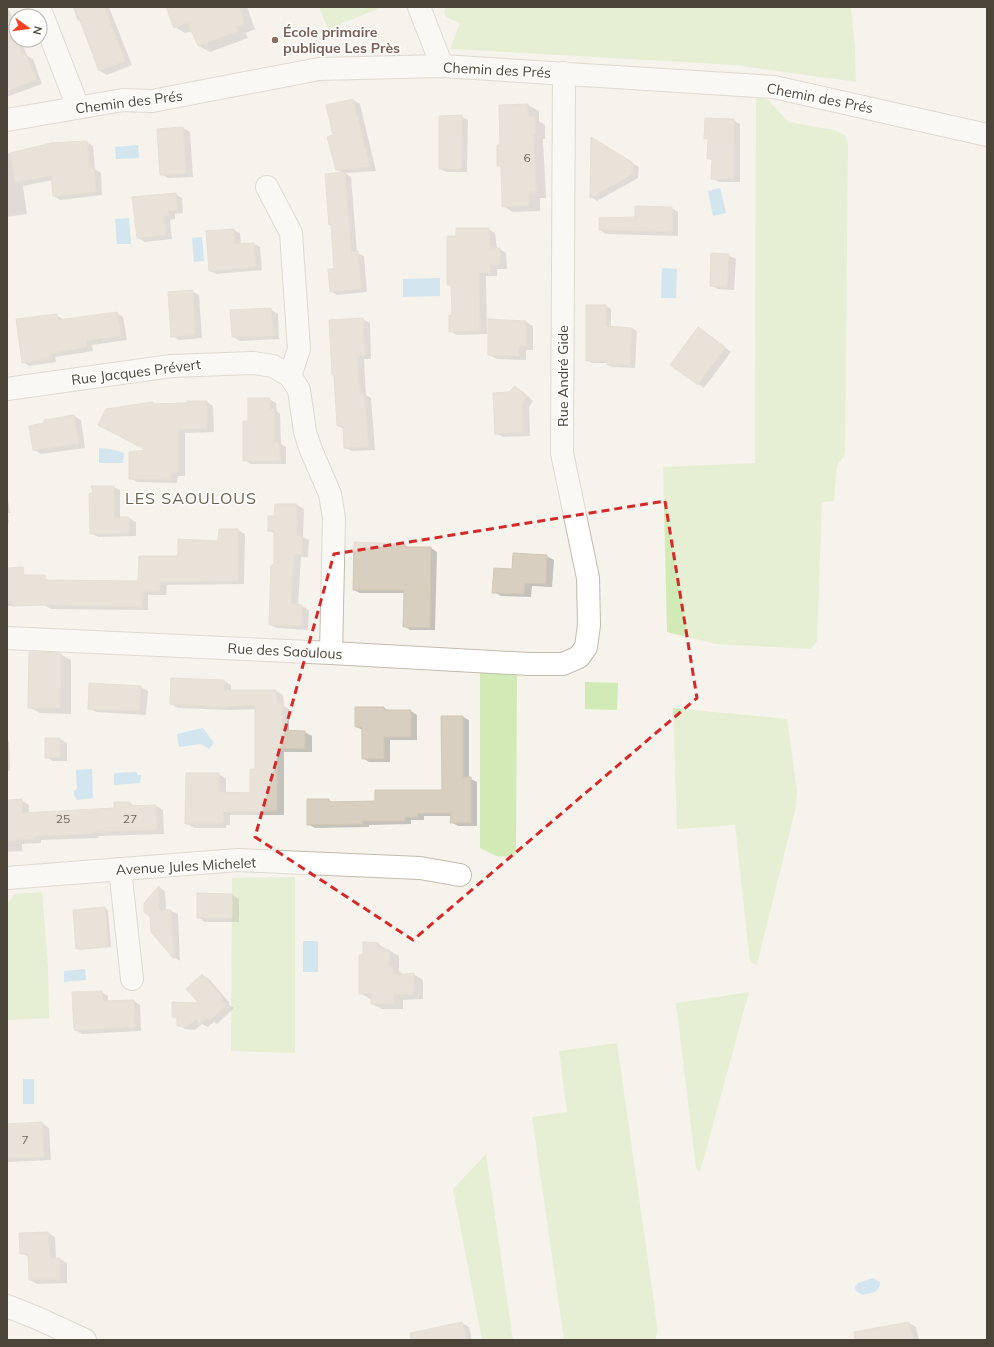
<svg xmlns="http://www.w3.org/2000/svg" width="994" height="1347" font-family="Mulish,sans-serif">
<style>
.green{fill:#d2eab5}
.water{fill:#a9d4f2}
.shadow{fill:#0003}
.building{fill:#d8cfc1;stroke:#d3c7b4}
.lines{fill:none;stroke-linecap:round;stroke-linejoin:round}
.minor-casing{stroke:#c2bbae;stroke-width:24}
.minor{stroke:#fff;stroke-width:22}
.marked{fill:none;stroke:#d62828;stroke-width:3;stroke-dasharray:8 5;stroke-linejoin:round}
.education-dot{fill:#8d6e63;stroke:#fff;stroke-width:1.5}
.labels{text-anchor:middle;stroke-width:3;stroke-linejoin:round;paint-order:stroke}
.number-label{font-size:12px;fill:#6e675b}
.education-label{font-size:14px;font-weight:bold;fill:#785e54;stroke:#fff;text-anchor:start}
.street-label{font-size:14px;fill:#4b4439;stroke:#fff}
.quarter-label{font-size:16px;letter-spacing:1px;fill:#6e6250;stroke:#fff}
</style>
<rect width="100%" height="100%" fill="#f6f3ec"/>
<path class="green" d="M319,7H383L328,29Z
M446,7H851L855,50L856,82L735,65L453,49L451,47L460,23L446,17L444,11Z
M756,97L769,101L789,122L834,130L845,135L848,144L845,454L837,466L834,501L822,502L817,641L811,649L716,644L667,632L663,467L755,463Z
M480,671L517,673L516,857L496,856L480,848Z
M585,682L618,683L617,710L585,709Z
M673,708L787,719L797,791L796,806L757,965L750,962L735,825L677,829Z
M295,877V1053L231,1051L232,878Z
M42,892L48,967L49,1018L7,1020V904L15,894Z
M749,992L700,1172L696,1168L676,1003Z
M617,1043L658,1331L655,1340H564L532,1117L567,1112L559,1051Z
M486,1154L513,1340H482L453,1189Z"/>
<path class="water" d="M138,145L139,158L116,159L115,147Z
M720,188L726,213L713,216L708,191Z
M129,218L131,244H117L115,219Z
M202,237L204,261L194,262L192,238Z
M662,268L677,269L676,298H661Z
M440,278V296L403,297V279Z
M99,448L111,449L124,453L123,463H99Z
M203,728L214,743L209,749L201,744L179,747L177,734Z
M92,769L93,798L77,800L74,795V791L77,789L76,770Z
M136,772L138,775H141L140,783L114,785V773Z
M303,941H318V972H303Z
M85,969L86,980L64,982V971Z
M23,1079H34V1104H23Z
M873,1278L880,1282C881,1292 871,1293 863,1295L856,1291L855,1287L858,1283Z"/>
<path class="shadow" d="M7,7H8L16,28V40H21L27,56L33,59L42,84L9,96L7,95Z
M73,7H109L132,65L107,75L100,71L81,22L77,19Z
M170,7H247L255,29L246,33L248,38L210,52L199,46L193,31L185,33L175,27Z
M353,100L360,104L376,171L345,173L351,177L357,253L364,256L367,292L337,295L331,291L335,270L332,226L329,224L344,173L337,170L334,136Z
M528,105L539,111V121L545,125V139H543L546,198H540V211L513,212L503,206L502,167L498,165Z
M461,116L468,120L467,172H447L440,169Z
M733,120L740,124V182H719L712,178L713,160L708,158L709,140L705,138Z
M183,128L190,132L193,177L168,178L161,174Z
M592,139L639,167L638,178L597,201L591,197Z
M86,142L93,146L95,169L101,173L102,195L60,200L54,196L53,180L23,186L27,214L7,217V154L51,144Z
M175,194L182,198L183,213L175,214V219L170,220L172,239L145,242L138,238Z
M672,208L678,212V236L606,234L600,230L636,218Z
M488,229L495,233L497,249H500L506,253L507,269H497V276H486L487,334L457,335L450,331L453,316L452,286L448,284L457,237Z
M234,230L240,233L241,245L254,244L260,247L262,270L216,274L210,271Z
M728,255L736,259L734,290L718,289L711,285Z
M192,291L199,295L202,338L179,340L172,336Z
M587,306H606L611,309V327L632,328L637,331L635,368L613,367L608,365V363H592L587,360Z
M270,309L278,314L279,339L240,341L233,337Z
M117,313L123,317L127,340L92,345L93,351L55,357L56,362L29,366L23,362L56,315L63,319V321Z
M363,319L370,323L371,359H364L366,395L371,398L375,450L352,451L345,448L344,429L338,426Z
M489,320L526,322L533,326V350H526V360L497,359L489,355Z
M704,332L731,352L704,388L698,384Z
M515,387L522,391L533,401L529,407L530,436L503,437L496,433L510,393Z
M269,399L276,403L277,411L280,414L281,444L286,447V464H251L244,460Z
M207,402L213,406L214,432L185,433V476H178L177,483L137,482L130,478L148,450L107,409L153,403L156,404Z
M74,416L81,420L85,448L41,454L34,450Z
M113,487L120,490V518H129L136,522V536L98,537L91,533Z
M7,498L8,499L10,513H8L9,523L7,524Z
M297,505L304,509L303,537L309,540L308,557H301L298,606H302L309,610L308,630L277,628L270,625L275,566V534L269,530L275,517Z
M238,530L245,534L244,584L167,585L166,595H148V610L51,609L44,605L139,582L179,557L219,542Z
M404,545L411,548H431L437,552L435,630H410L404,626L405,593H360L354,590Z
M546,556L554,560L552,587L532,586L531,597L501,596L494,592L513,570Z
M7,569L23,605L7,606Z
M60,654L71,660V714L40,713L29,707Z
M224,681L231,685V691H276L283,695L284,706L289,709V732H305L312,736V752H284V815H230V825H226V828H194L186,823L187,774H219L226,779V793L251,794L256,770V709L231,710L178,708L171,704Z
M140,687L148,691L146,715L96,712L89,708Z
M384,708L390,711H411L417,715V740H390V762H369L363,758V730L356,727Z
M463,717L469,720V778L477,782V826H458L451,822L452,816H424V820H411V824L369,825V827L315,828L308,824V800H329L334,803L376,802L443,791Z
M46,739H60L67,743V761H53L46,757Z
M7,740L9,741L10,771H7Z
M21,800L29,805V814L115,809V803H130L137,807L156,806L163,810L164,834L98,836L99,838L41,840V843L22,844V851L7,852V801Z
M159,887L165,891L166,911H171L178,914L180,961L175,958L152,931Z
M232,895L239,899V922H205L198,917Z
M105,908L108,910L111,947L80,950L77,948Z
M378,944L399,956V971L403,974V975L413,974L423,980V999L403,1000V1009H382L372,1004V999H370L360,993L364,956Z
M202,975L209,979L229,1002V1005L234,1008L217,1024L214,1022L208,1027L202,1024L195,1030L185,1029L178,1025V1019L173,1017L202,1004Z
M102,992L108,996V1002L134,1001L140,1005L141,1031L82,1034L75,1030Z
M42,1123L49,1128L51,1160L7,1162V1125Z
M48,1233L55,1237L56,1259H60L67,1263V1283L37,1284L30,1280L29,1257L21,1253L20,1234Z
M462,1323L469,1327L472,1340H441Z
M909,1323L916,1327L919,1340H873Z"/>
<path class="building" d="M75,7H104L125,61L99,71Z
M166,7H239L245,23L236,27L238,31L198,46L188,23L174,28Z
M7,20H8L22,56L26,54L36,80L7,91Z
M353,99L370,167L336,170L327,137L333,135L326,105Z
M528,104V117H535V133L533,134L536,192H529V205L502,207L501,166H497V145H500L499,105Z
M462,115L461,169H439V116Z
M705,118L734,119L733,179H711L712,159H707L708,139H704Z
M183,127L186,173L160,175L157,129Z
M591,137L632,162V174L590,198Z
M87,141L89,168H94L96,192L53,196L51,176L15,182L10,153L51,143Z
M345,172L351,252L358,251L361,289L330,292L328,269H334L331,224L329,225L325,174Z
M176,193L177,210L168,211L169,215L164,216L166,235L137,238L132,197Z
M635,206L672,207V232L599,230V218L635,217Z
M456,228H489L490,248H500V265H490V273H479L480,331L449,332V315H452L451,285H447V236H456Z
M234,229L235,244L254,243L256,267L209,271L206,231Z
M711,253L729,254L727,287L710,286Z
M193,290L195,335L171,337L168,292Z
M586,305H606V326L632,328L630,365H607V361H586Z
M271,308L273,336L232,337L230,310Z
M117,312L121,336L86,341L87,347L49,354L50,359L22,363L16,319L57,314L58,320Z
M363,318L365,356H357L360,394H364L369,447L344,448L343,426H337L334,375H332L329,320Z
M488,319L526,321V346H519V356L488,355Z
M698,327L725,347L698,385L670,365Z
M515,386L527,397L522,403L523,432L495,434L493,393L509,392Z
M248,398H270V409H274V442H279L280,461H243V421H248Z
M187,401H207V429H178V472L171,473V480L129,479V452L146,450L98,425L106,409L153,402V404L187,403Z
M74,415L79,444L33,450L29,426L44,423V420Z
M91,486H114V517H129V533L90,534L89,493H93Z
M275,504H297V535H302V554H294L291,604L302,605L301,626L269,625L271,565H274V531H268V516H274Z
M219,529H238V581L160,582V592H142V607L46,605L12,606V602H7V568L23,567L24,575H45V580L138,581L139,556H178V539L218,541Z
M354,542L405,544V547H431L430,628L403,627L404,590H353Z
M513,553L547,555L546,584L525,583L524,594L492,593L494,568L512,569Z
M29,652L61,653L60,708H28Z
M171,678L224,680V690H276L277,704L282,703V730L305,731V749L277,748V811L223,812V822H219V824H185L186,773H219V792L250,793V769H255V705L223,707L170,704Z
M89,683L141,686L139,711L88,709Z
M355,707H384V710H411V737H384V759H362V727H355Z
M441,716H463V777H471V823H450L451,813H418V817H405V821H362L363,824L307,825V799H329V802L375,801V790H442Z
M45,738H60V757L45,758Z
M22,799V813L114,808V802H130V806L156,805L157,830L92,832V834L34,836V839L7,841V800Z
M159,886V910H171L174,959L151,932L150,917L144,912V903Z
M197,893L232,894V918H197Z
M105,907L108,946L76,949L73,910Z
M363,942L378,943V949L389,950V967H393V975L414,973L413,994L394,995V1004H371V994H359V955H363Z
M202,974L222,997V1003L228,1004L209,1021L207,1018L200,1024L196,1019L187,1027L177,1026V1017H172V1002L199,1003L186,989Z
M102,991L103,1001L134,1000L135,1027L74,1030L72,992Z
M42,1122L44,1157L7,1158V1124Z
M48,1232L50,1258H60V1280H29L28,1253L20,1254L19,1233Z
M462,1322L466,1340H411L410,1333Z
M909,1322L913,1340H855L854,1332Z"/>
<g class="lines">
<g class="minor-casing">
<path id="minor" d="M39,7L78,107
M419,7L442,66
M7,120L123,100L152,101L319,69L442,66L774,87L987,135
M267,187L291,233L299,349L290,376
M7,389L171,366L253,363L273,366L290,376L299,390L305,432L311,450L330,494L334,518L331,653
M7,638L331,653L530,664H563L579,657L586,647L589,625L588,578L562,453L564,73
M120,869L132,979
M7,878L238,860L420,868L460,875
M7,1306L37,1318L85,1340"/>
</g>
<use href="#minor" class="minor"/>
</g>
<path d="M0 0H994V1347H0ZM665,501L697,698L413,940L255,837L334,554Z" fill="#f6f3ec" fill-opacity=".55" fill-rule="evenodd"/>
<path class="marked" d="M665,501L697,698L413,940L255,837L334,554Z"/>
<circle class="education-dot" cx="275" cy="40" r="4"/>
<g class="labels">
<g class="number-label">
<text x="527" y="162">6</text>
<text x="63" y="823">25</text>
<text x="130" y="823">27</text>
<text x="25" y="1144">7</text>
</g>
<g class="education-label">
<text x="283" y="37">École primaire<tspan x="283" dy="16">publique Les Près</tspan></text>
</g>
<g class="street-label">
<text transform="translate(497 70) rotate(3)" y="5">Chemin des Prés</text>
<text transform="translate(820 98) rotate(11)" y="5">Chemin des Prés</text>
<text transform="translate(129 102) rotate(-7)" y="5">Chemin des Prés</text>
<text transform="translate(136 372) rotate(-7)" y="5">Rue Jacques Prévert</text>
<text transform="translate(563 376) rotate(-90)" y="5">Rue André Gide</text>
<text transform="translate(285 651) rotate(3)" y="5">Rue des Saoulous</text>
<text transform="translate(186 866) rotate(-3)" y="5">Avenue Jules Michelet</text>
</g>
<g class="quarter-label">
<text x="191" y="504">LES SAOULOUS</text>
</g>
</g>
<rect width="994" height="1347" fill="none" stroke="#4b4439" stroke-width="16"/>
<g transform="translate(28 28) rotate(104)"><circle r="19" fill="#ffffff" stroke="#b7b4b0"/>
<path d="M0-3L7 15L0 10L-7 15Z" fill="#fc3f1d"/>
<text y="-6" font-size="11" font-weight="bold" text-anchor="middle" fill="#4b4439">N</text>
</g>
</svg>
